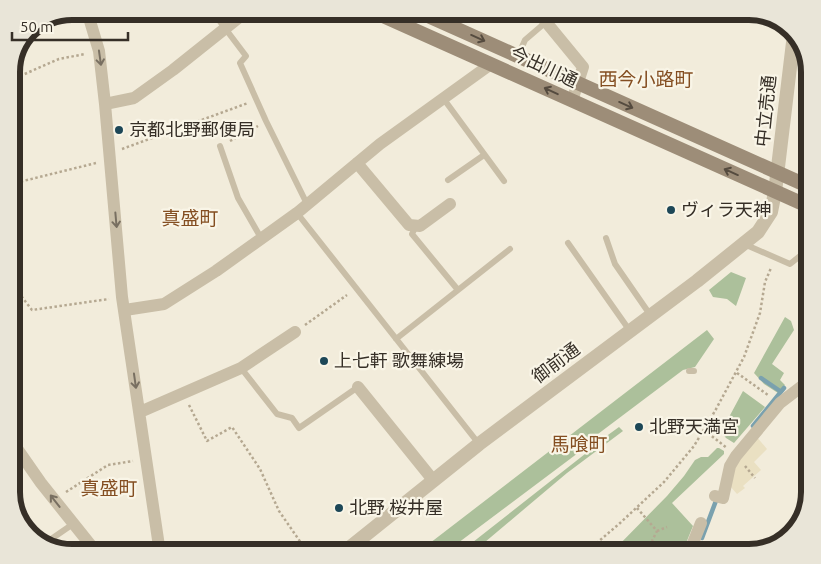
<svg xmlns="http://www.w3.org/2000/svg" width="821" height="564" font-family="Ubuntu,'Noto Sans JP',sans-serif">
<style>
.green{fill:#acc09b}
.plaza{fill:#eae0c2}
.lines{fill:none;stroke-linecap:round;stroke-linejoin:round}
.stream{stroke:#7aa1ae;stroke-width:4.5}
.path{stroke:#b5a891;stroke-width:2.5;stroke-dasharray:2.5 2.5;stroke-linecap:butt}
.service{stroke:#c9bea7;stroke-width:6}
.minor{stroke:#c9bea7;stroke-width:12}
.tertiary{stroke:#c9bea7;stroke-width:14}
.secondary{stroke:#9d8d78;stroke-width:14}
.oneway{stroke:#554b3f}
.oneway2{stroke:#786f61}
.poi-dot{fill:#1d4757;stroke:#f9f5e7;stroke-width:2}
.labels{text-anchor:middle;stroke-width:4.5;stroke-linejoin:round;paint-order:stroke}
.street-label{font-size:18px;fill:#362f27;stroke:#f9f5e7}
.poi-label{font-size:18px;fill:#362f27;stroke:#f9f5e7;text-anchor:start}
.neighbourhood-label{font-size:19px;fill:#844e21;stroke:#f9f5e7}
.rim{fill:none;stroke:#362f27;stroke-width:6}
</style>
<rect width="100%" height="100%" fill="#f2ecdb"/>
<path class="green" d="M731,272L746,278L736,306L727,299L713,297L709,290Z
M785,317L791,321L794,330L772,364L784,373L780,380L785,385L778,393L764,384L754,373Z
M707,330L714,339L695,367L683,370L586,443L582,450L450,549L440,553H417Z
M743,391L765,407L734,443L726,438L721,432Z
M619,427L623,431L567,473L472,553H459L585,454L590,448Z
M717,448H719L724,451V454L672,503L693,526L682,553H611L667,496L684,476L695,460L701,457H708Z"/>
<path class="plaza" d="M756,436L767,449L754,462L761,470L743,486L745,488L737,494L729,485L732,469Z"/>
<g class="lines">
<path class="stream" d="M761,378L780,391
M753,426L784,388
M702,538L717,498"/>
<path class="path" d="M11,80L59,59L85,54
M230,141L258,126
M122,149L248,103
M11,184L96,163
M11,239L17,244L21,282L15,288L32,310L109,299
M305,325L347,295
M737,373L768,395
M189,405L207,441L232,427L260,469L279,511L308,553
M704,430L727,448
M745,466L755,478
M66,492L108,465L133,461
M637,508L657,531L652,541
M657,531L667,527
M595,544L602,553
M585,553L619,524L664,482L694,446L715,411L744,357L760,313L765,282L771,268"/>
<path class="service" d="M212,11L246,56L240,63L266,121L307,204
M518,56L525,40L546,22
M443,98L504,181
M220,146L238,198L261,238
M448,180L484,155
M297,213L479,444
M416,226L412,234L458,290
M606,238L615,264L651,316
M568,243L630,331
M744,244L790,264L810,248
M396,339L510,249
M241,368L277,414L292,418L299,428L358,387
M689,371H694
M44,544L73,524"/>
<path class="minor" d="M87,11L99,51L105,104L122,297L160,553
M537,11L583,67L572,101
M105,104L134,98L173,70L247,11
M357,163L409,225L420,226L450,204
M125,310L164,304L216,271L297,213L380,144L491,64
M358,387L433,480
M140,412L241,368L295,332
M11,440L41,483L97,553
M715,496L723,498L730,466L736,456L780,403L810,380
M689,553L701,523"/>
<path class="tertiary" d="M343,553L479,444L697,281L758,232L771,212L775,192L794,34"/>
<path class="secondary" d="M372,11L810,207
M417,11L810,187"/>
</g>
<defs><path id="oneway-shaft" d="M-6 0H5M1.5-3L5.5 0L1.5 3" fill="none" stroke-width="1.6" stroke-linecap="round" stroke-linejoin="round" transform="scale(1.25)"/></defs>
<g class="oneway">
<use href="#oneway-shaft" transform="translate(478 38) rotate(24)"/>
<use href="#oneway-shaft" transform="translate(551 91) rotate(-155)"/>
<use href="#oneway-shaft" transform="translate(626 105) rotate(24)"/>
<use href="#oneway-shaft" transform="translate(731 172) rotate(-156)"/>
</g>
<g class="oneway2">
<use href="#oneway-shaft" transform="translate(100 58) rotate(82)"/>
<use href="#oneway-shaft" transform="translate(116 220) rotate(85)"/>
<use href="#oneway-shaft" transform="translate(135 381) rotate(82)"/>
<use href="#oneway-shaft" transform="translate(55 501) rotate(-128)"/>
</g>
<g class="poi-dot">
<circle cx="119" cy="130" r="5"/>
<circle cx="671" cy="210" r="5"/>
<circle cx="324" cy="361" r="5"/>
<circle cx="639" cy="427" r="5"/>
<circle cx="339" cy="508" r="5"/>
</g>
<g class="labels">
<g class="street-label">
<text transform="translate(544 67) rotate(25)" y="6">今出川通</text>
<text transform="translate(766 111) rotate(-84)" y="6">中立売通</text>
<text transform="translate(556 363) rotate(-37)" y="6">御前通</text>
</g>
<g class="poi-label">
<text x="129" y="136">京都北野郵便局</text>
<text x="681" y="216">ヴィラ天神</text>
<text x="334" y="367">上七軒 歌舞練場</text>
<text x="649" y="433">北野天満宮</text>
<text x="349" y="514">北野 桜井屋</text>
</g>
<g class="neighbourhood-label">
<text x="646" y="86">西今小路町</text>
<text x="190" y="225">真盛町</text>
<text x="579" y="451">馬喰町</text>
<text x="109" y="495">真盛町</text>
</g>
</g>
<path d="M0 0H821V564H0ZM72 20H749A52 52 0 0 1 801 72V492A52 52 0 0 1 749 544H72A52 52 0 0 1 20 492V72A52 52 0 0 1 72 20Z" fill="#e9e5d8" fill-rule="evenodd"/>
<path class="rim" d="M72 20H749A52 52 0 0 1 801 72V492A52 52 0 0 1 749 544H72A52 52 0 0 1 20 492V72A52 52 0 0 1 72 20Z"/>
<path d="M12 32v8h116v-8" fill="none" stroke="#362f27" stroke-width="2.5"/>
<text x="20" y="32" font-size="15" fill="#362f27" stroke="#f9f5e7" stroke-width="4" paint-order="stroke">50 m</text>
</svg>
